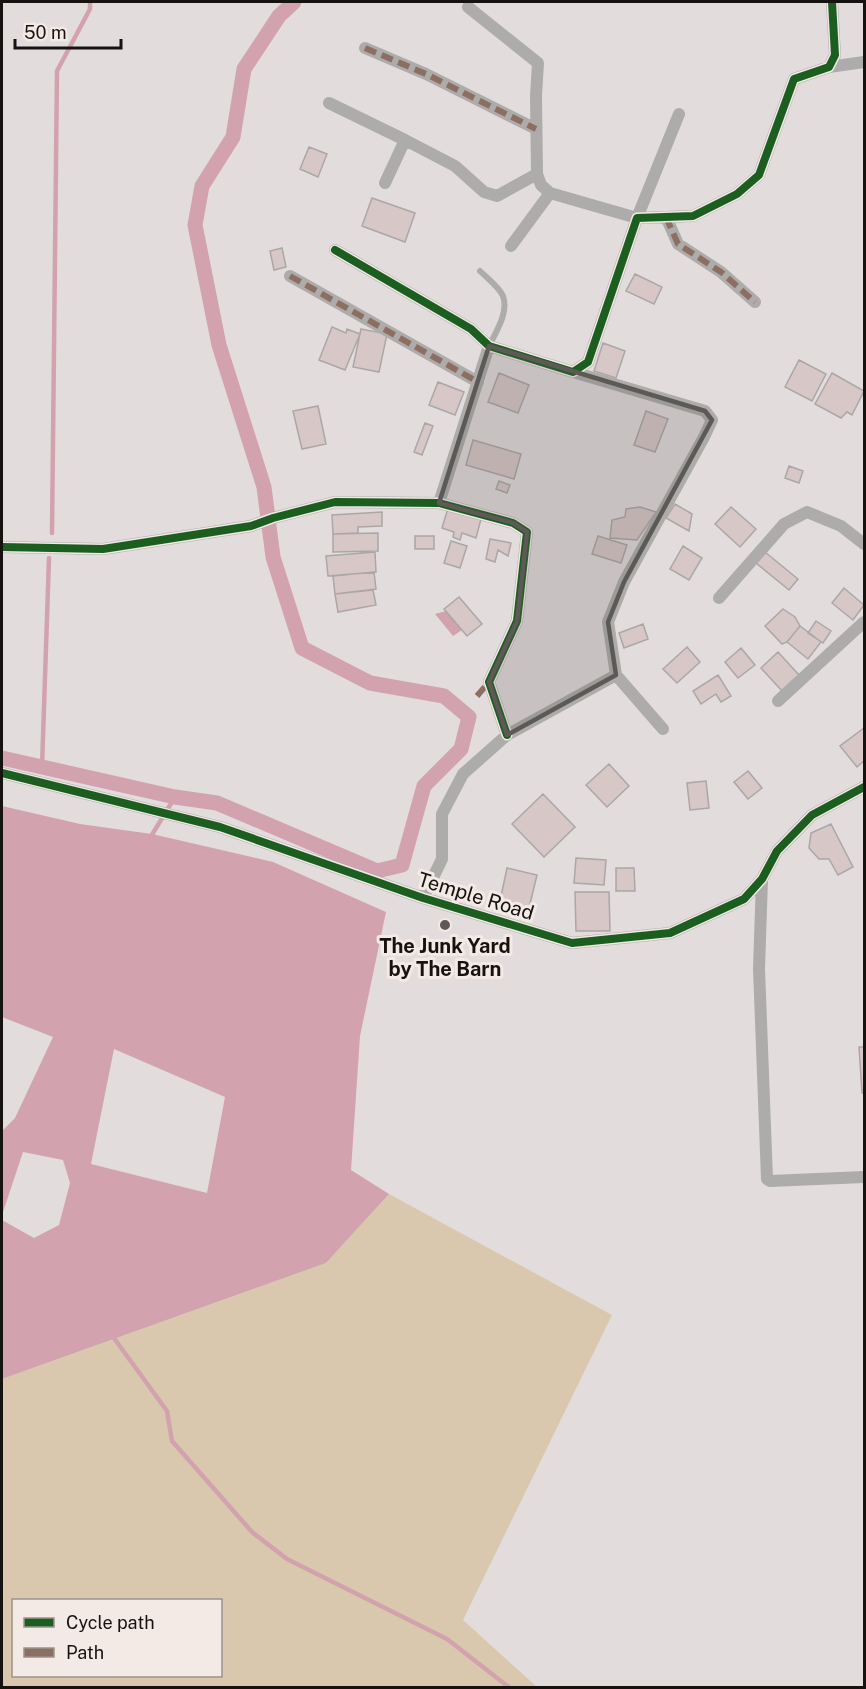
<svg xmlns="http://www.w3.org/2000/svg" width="866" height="1689" font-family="'Public Sans',sans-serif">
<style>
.green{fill:#d9c8ae;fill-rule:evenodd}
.water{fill:#d2a2af;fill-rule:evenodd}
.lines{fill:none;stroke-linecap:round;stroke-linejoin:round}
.stream{stroke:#d2a2af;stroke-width:4.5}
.canal{stroke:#d2a2af;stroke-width:15}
.building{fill:#d8c7c7;stroke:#aba7a7;stroke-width:1.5}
.lane{stroke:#adacab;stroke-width:6}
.street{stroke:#adacab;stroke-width:12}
.quiet{stroke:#8d6e63;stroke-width:6;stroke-dasharray:12 6;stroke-linecap:butt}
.cycleway-casing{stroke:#f3e9e5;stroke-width:11}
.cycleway{stroke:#1b5e20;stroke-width:8}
.marked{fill:#5d5957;fill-opacity:0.2;stroke:#5d5957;stroke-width:4.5;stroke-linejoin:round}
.poi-dot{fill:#5d5957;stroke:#f3e9e5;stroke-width:2}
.labels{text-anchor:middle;stroke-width:6;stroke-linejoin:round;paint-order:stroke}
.street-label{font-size:20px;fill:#151210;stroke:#f3e9e5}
.poi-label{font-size:20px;font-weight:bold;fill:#151210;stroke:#f3e9e5}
</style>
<rect width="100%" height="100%" fill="#e2dddc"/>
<path class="green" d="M389,1194L612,1315L463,1620L537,1687H2V1379L326,1263ZM14,1600H220V1676H14Z"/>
<path class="water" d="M446,611L462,630L453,636L435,614Z
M2,806L80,824L152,834L273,862L386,912L360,1036L351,1170L389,1194L326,1263L2,1379V1220L34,1238L59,1225L70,1183L63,1160L23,1152L2,1215V1131L15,1118L53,1037L2,1017ZM114,1049L225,1097L207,1193L91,1164Z"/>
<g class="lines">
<path class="stream" d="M52,533L57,71L90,9V2
M42,767L49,558
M150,838L175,797
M111,1334L167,1411L172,1441L252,1532L287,1559L447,1639L510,1688"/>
<path class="canal" d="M2,758L175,797L217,803L377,871L402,865L424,786L461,749L469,717L444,696L370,683L302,648L273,557L264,487L219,345L195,225L202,186L233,137L244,69L279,16L294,2"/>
</g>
<path class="building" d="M309,147L327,154L318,177L300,169Z
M372,198L415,213L405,242L362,226Z
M282,248L286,267L274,270L270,251Z
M635,274L662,287L654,304L626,291Z
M332,327L346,333L347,329L360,334L345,370L319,360Z
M361,329L387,334L379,372L353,367Z
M603,343L625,351L616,378L594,371Z
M799,360L826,374L812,401L785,387Z
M499,373L529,385L518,413L488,402Z
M832,373L864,391L852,415L847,412L841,418L815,404Z
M438,382L464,392L455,415L429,405Z
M318,406L326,444L302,449L293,411Z
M646,411L668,419L655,452L634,445Z
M425,423L433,426L422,455L414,452Z
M473,440L521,454L514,479L466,465Z
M789,466L803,471L799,483L785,478Z
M499,481L510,485L507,493L496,489Z
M675,504L692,514L689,531L666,518Z
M640,507L656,512L637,540L610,538L612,520L625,517L626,509Z
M731,507L756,529L740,547L715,524Z
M448,508L481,519L476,538L462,533L460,540L453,537L454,532L442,528Z
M382,512V526L358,527V533L333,534L332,515Z
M378,533V551L333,552V534Z
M415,536H434V549H415Z
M598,536L627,545L621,563L592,554Z
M490,539L511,543L508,556L498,550L495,562L486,559Z
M451,541L467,546L460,568L444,563Z
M683,546L702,558L689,580L670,569Z
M375,552L376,572L328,576L326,556Z
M765,552L798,579L789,590L756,563Z
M374,572L376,589L335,594L333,576Z
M844,588L864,605L853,620L832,603Z
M373,590L376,605L338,612L335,594Z
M459,597L482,624L467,636L444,609Z
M783,609L795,617L800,626L787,642L782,644L765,626Z
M816,621L831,631L823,643L808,633Z
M643,624L648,639L624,648L619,633Z
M800,626L821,642L808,659L787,642Z
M687,647L700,662L677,683L663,669Z
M741,648L755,665L738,678L725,662Z
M778,652L799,675L782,691L761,668Z
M718,675L731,696L721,702L716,694L701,704L693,691Z
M864,728V761L857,767L840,746Z
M609,764L629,786L607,807L586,785Z
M748,771L762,788L748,799L734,782Z
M706,781L709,808L690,810L687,783Z
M543,794L575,827L544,857L512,824Z
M831,824L853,867L838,875L829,859H819L809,848L811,833Z
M576,858L606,860L604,885L574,883Z
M507,868L537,875L529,908L500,901Z
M616,868H634L635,891H616Z
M575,892H609L610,931H576Z
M859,1047H864V1093H862Z"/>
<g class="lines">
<path class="lane" d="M480,271C487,278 499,287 503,296C509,312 496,332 489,346"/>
<path class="street" d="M468,7L538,63L536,96L537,174L541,185L550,193L637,218L679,114
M365,48L426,74L536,129
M829,67L864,62
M329,103L405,140L455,166L484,192L497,196L537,174
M385,183L405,140
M666,217L678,244L721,272L755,302
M511,246L550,193
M335,250L471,329L489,346L573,372L588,362L637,218L693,216L737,194L759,175L794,79L829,67L835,55L832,2
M290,276L478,382
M573,372L705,411L712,420L704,437L624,582L608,622L616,675L663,729
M439,503L489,346
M2,547L103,549L251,526L273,518L335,502L439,503L513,523L527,532L517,621L489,682L507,735
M719,598L784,524L807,512L841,526L864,544
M778,701L864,622
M2,773L220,827L423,898L572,943L670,933L744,899L762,879L777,851L812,815L864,787
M762,879L759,969L767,1179L770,1181L864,1177
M423,898L442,859V814L463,774L507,735L616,675"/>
<path class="quiet" d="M365,48L426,74L536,129
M666,217L678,244L721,272L755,302
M290,276L478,382
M477,696L489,682"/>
<g class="cycleway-casing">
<path id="cycleway" d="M335,250L471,329L489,346L573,372L588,362L637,218L693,216L737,194L759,175L794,79L829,67L835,55L832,2
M2,547L103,549L251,526L273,518L335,502L439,503L513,523L527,532L517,621L489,682L507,735
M2,773L220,827L423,898L572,943L670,933L744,899L762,879L777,851L812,815L864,787"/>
</g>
<use href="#cycleway" class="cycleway"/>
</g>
<path class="marked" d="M489,346L705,411L712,420L624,582L608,622L616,675L507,735L489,682L517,621L527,532L513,523L439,503Z"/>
<circle class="poi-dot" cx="445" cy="925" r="6"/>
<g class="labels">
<g class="street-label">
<text transform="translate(476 896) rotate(17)" y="7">Temple Road</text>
</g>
<g class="poi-label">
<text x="445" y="953">The Junk Yard<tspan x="445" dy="23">by The Barn</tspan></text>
</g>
</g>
<rect width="866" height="1689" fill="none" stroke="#151210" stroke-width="6"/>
<rect x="12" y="1599" width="210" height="78" fill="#f3e9e5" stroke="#9a9390" stroke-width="1.5"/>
<rect x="24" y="1618" width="30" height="9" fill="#1b5e20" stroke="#9a9390" stroke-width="1.5"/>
<text x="66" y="1629" font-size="18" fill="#151210">Cycle path</text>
<rect x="24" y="1648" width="30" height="9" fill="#8d6e63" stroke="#9a9390" stroke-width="1.5"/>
<text x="66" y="1659" font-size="18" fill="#151210">Path</text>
<path d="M15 39v9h106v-9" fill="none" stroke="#151210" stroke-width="3"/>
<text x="24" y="39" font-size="18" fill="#151210" stroke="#f3e9e5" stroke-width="4.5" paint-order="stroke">50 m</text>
</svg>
